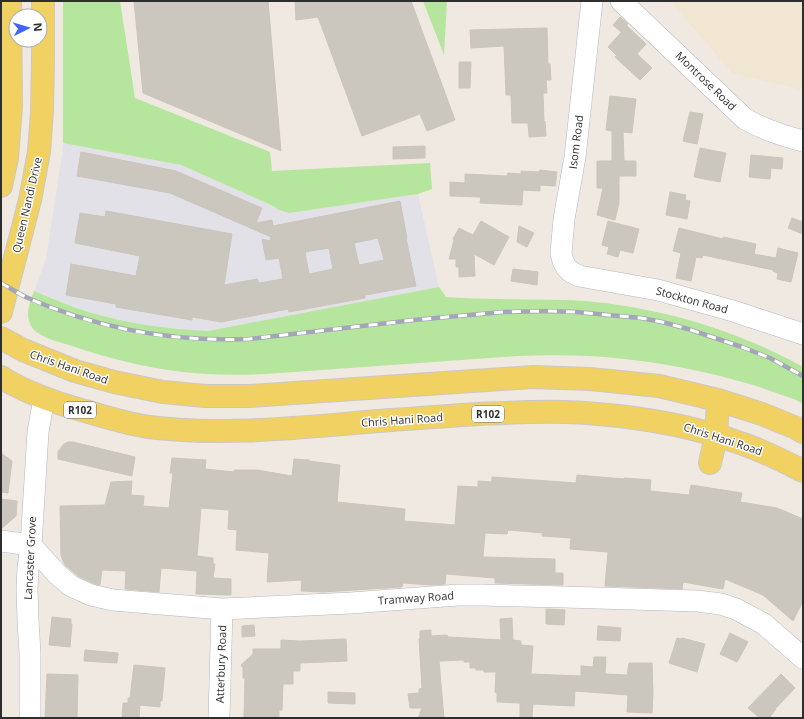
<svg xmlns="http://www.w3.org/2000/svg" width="804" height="719" font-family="'Open Sans',sans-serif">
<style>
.industrial{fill:#e3e1e8}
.education{fill:#f0e6d1}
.green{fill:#b6e59e}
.building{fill:#cbc7bf;stroke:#cbc5ba;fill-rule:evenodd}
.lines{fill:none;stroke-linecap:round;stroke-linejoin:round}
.minor-casing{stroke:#b4b7c1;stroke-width:22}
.major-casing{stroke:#c9c9c9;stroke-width:24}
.minor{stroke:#fff;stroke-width:21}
.major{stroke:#f2d163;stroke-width:22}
.rail-casing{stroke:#a3a6b8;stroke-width:4.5}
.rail{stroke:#fff;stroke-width:3;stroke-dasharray:9;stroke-linecap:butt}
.labels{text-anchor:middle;stroke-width:3;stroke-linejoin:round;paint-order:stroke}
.shield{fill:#fff;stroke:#6d6d6d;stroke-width:1}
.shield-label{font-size:10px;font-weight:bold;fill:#2e2e2e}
.street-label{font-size:11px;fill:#2e2e2e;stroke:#fff}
</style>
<rect width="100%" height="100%" fill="#efe9e1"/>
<path class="industrial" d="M63,143L181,165L271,205L279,210L289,213L418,194L439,287L208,331L179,330L151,326L122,321L92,313L63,303L34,291L46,259L62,154Z"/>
<path class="education" d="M670,1H803V90L732,73Z"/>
<path class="green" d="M63,1H120L135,98L270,152L272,171L430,163L432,189L418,194L289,213L279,210L271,205L181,165L63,143Z
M423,1H447L444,55Z
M439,287L446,297C464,298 482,299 501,299C529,300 557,299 586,301C661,308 737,330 803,367V404L796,400C776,393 756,385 735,380C688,367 639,359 590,356C566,355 541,355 517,356L266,374C245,375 225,375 205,374C158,371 113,360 69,345C58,342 40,337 33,329C24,317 29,304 34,291C53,299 72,307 92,313C130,324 168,329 208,331Z"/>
<path class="building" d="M134,1H268L281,151L143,93Z
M295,1H411L455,120L427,131L420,114L362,136L318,17L296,20Z
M620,17L628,24L621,32L613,25Z
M627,26L646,44L637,54L652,68L640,80L615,57L617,56L608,47Z
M547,28L548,64H550L551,80H546L547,93H543L544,122L545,121L546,136L529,137L528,123H512L511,95H506L504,46L471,48L470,30Z
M459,62H471L470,88H459Z
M610,96L636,99L632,133L623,132L624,161H636V176H619V203L615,220L597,215L603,188H597V161H612V131L606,130Z
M690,112L703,114L697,144L683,141Z
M425,146V158L393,159V147Z
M700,148L726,153L720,182L694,177Z
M81,152L176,171L262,208L256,223L272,220L273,226L400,201L407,238H406L416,286L365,295V298L289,312L288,309L221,322L192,317V320L116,307V304L66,295L71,264L136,276L140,256L75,243L80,213L105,217L106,211L232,234L224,285L257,279L259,283L283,279L279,258L266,260L262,239L270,241L271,237L170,193L77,176ZM378,238L384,260L359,265L354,243ZM329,248L333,269L309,274L305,252Z
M751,155L783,158L782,169L771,168L770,179L749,177Z
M540,170L557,172L555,186L540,185V191L523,190L522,205L480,203L481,197L450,196V182L465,183V174L507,176L508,173L521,174V171L539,172Z
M670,192L686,195L685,200L690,201L687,219L666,215Z
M792,218L803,222V234L788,228Z
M481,221L509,237L494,265L474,254L475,276L459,277V267H456V259H449L454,240L453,239L459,228L473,235Z
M608,221L639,229L633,253L620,250L618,257L607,254L609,247L602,245Z
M519,226L534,233L527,247L517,242Z
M679,228L723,239V237L756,244L754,254L776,258L778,248L798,253L791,282L777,279L778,273L773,271V270L703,255L702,258L696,257L691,281L676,278L681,253L673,251Z
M513,269L538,272L537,285L511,281Z
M68,442H73L135,457L132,476L58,459V452L60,449L64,444Z
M1,453L12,461L8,493L1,492Z
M172,458L206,460L205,469L234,472V470H257L292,476L294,459L309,460V461L340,465L337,502L405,509L404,521L455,525L458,486L478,487V481L492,482V477L576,483L577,475L624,479V478L651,480L650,491L689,495L691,485L742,493L740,502L777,508L803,519V601L793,621L763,595L725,579L723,589L683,582L682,589L605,586L608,552L570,549L571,538L542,536L543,533L508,530L507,534L485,533L483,557L555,559V573H563V585L495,583V578L446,574L445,584L431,585L403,583L402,587L323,592L301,591L302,580L267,582L269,553L236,550L237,530L228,529L229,510L201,508L197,556L213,558V564H215L213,578L231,579V595L196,594L197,571L161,568L159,592L125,589L126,571L102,570L100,585L95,584L78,576L65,565L63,561L61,555L60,506L105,505L111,482L132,481L131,495L144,496L143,506L169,508L173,473H170Z
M1,499L17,501L16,516L1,529Z
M546,609L565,610L564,625L546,624Z
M52,617L71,619V624H72L70,647L49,645Z
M512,618L513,640L521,641V645L533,646L531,674L581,676V666L593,667L594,657H606L605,674L627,675L629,663H652L653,693L652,713L627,712L628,695L575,691L574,706L533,704L532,718H520V703L497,702V693L495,692L496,672H484V670H476V668H470V662H464V660L439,661L444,718H418L422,708H410L408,694L419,693V689L422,688L419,639L420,638V631L431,630V636L447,635L448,637L501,640L500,619Z
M254,625L255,636L242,637V626Z
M598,626L621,628L620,641L597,640Z
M730,633L748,642L737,662L720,654Z
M677,638L681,639L682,638L705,644L697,672L669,663Z
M346,639L347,661L300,663V671H293V684H283L282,710H279V718H244L245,678H243V668L241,665L253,654V649H281V640L300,641Z
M85,650L118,653L117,663L84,661Z
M134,665L165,668L162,701H160V707L140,705L139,718H122L123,703H128V698H130Z
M47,674L78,675L77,718H45Z
M781,674L795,688L775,709H776L769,718H760L748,708Z
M328,692L355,693V704L328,703Z"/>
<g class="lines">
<g class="minor-casing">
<path id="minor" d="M592,1L575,157L564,219L561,253L563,261L566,267L571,272L579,276L658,290L733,311L803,334
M621,1L745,119C763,129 783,136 803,141
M1,541L31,545
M31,545L57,574L71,586L91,595L113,600L222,609L351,603L458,595H482L564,597L697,601L721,604L736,609L764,624L803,658
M30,718V654L28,620L27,589L28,568L31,545L38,432L44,398
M219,718L222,609"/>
</g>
<g class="major-casing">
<path id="major" d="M1,186L7,158L11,106L10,1
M1,312L30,200L39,152L42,111L43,59V1
M1,338L23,350L75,371L114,382L163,392L205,396H250L533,377L590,379L659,386L718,400L762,414L796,428L803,432
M1,377C26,393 56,403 85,411C105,417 128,424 149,427C230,437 311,426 392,420C449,416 507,411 565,412C576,412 587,413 598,414C647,418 696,427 743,444C764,451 783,461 803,471
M710,463L716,436L718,400"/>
</g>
<use href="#minor" class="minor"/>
<use href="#major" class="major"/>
<g class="rail-casing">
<path id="rail" d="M1,283C10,288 19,294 28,298C99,329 171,342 249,339L414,320L503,312L546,311L576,312L641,318L662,322L688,329L742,347L770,358L803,376"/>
</g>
<use href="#rail" class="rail"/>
</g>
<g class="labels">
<g class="shield">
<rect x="64" y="402" width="32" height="16" rx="3"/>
<rect x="472" y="406" width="32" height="16" rx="3"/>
</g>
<g class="shield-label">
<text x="80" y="414">R102</text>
<text x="488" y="418">R102</text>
</g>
<g class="street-label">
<text transform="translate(706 81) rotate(44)" y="4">Montrose Road</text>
<text transform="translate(576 142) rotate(-83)" y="4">Isom Road</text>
<text transform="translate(27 205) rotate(-77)" y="4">Queen Nandi Drive</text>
<text transform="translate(692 300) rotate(15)" y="4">Stockton Road</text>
<text transform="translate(69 367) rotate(19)" y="4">Chris Hani Road</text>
<text transform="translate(402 420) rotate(-4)" y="4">Chris Hani Road</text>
<text transform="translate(723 439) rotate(18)" y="4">Chris Hani Road</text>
<text transform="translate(30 558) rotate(-87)" y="4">Lancaster Grove</text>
<text transform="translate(416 598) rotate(-4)" y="4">Tramway Road</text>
<text transform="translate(221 664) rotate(-88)" y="4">Atterbury Road</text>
</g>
</g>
<rect width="804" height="719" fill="none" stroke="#2e2e2e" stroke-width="4"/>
<g transform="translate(28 28) rotate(85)"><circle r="19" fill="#ffffff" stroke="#ababab"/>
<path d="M0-3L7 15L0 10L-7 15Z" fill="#4264fb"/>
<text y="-6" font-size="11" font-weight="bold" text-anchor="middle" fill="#2e2e2e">N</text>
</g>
</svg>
